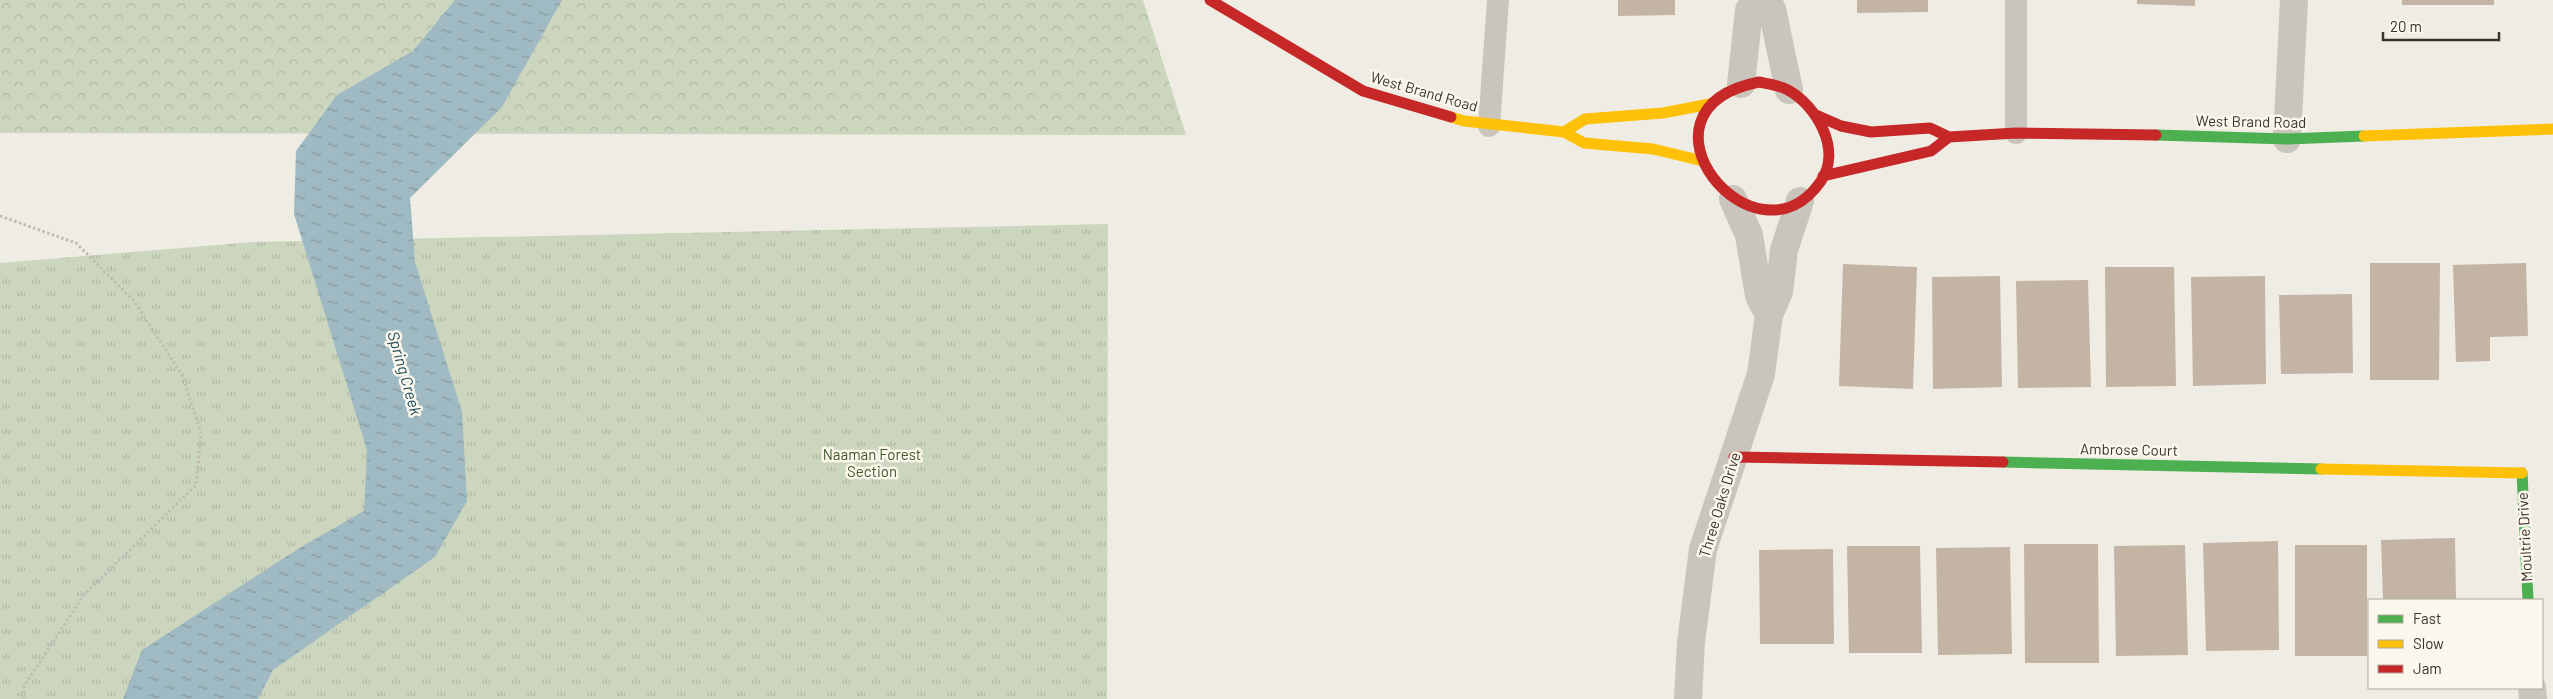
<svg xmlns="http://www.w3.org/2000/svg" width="2553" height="699" font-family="Barlow,sans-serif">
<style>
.grass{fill:url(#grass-tufts)}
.forest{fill:url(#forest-crowns)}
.water{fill:url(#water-ripples)}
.building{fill:#c4b4a5}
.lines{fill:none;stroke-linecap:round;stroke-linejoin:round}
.path{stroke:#c1bdb5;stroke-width:3;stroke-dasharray:2.5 2.5;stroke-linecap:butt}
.lane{stroke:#c9c5bc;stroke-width:22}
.street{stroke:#c9c5bc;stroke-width:28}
.fast{stroke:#4caf50;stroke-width:11}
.slow{stroke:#ffc107;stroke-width:11}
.jam{stroke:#c62828;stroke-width:11}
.labels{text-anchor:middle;stroke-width:5;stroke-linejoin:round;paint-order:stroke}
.street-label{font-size:15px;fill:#3b332a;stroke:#fbf7ed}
.park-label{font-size:15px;fill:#405a2c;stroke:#fbf7ed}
.water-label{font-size:16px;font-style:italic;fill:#1d4c5e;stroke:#fbf7ed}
</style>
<defs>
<pattern id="grass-tufts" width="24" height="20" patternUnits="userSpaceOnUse" patternTransform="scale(1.25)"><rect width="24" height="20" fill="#ccd6be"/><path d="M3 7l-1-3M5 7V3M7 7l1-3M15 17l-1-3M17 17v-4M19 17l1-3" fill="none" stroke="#b0b8a3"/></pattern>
<pattern id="forest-crowns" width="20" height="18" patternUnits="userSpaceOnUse" patternTransform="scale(1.25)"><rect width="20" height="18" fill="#ccd6be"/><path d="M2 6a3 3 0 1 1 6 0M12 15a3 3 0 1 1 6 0" fill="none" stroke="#b0b8a3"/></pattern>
<pattern id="water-ripples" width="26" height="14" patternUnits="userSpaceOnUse" patternTransform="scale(1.25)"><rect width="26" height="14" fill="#9fbac2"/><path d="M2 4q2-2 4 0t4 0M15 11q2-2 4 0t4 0" fill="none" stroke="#83989e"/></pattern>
</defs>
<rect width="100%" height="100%" fill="#efece4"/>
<path class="grass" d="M1108,224L1107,699H0V263L253,242Z"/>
<path class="forest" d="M0,0H1143L1186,135L0,133Z"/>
<path class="water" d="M455,0H562L502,107L410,198L415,262L462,412L467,501L435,557L273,670L258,699H123L142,650L301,547L364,511L367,450L294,214L296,151L337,95L413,51Z"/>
<path class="building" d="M1618,0H1675V15L1618,16Z
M1857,0H1928V12L1857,13Z
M2137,0H2195V6L2137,4Z
M2402,0H2494V5H2402Z
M2370,263H2440L2439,380H2370Z
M2526,263L2528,336L2490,337V361L2456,362L2453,265Z
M1843,264L1917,267L1913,389L1839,386Z
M2105,267H2174L2176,386L2106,387Z
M2000,276L2002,387L1933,389L1932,277Z
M2265,276L2266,384L2193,386L2191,277Z
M2088,280L2091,387L2018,388L2016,281Z
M2352,294L2353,373L2281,374L2279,295Z
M2455,538L2456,600H2383L2381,540Z
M2278,541L2279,650L2206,651L2203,543Z
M2024,544H2098L2099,663H2025Z
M2185,545L2188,655L2116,656L2114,546Z
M2295,545H2367V656H2295Z
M1847,546H1920L1922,653H1849Z
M2010,547L2012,654L1938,655L1936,548Z
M1833,549L1834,644H1760L1759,550Z"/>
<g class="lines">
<path class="path" d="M0,216L76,243L134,301L182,375L201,433L196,485L84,595L24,686V699"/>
<path class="lane" d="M2016,0V133
M1489,126L1498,0"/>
<path class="street" d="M1766,0L1772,9L1789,90
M1741,84L1749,10L1756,0
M2287,139L2294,0
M1733,199L1749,235L1759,296L1769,315
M2532,688L2533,699
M1688,699L1691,642L1703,549L1761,374L1769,315L1779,292L1784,250L1800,201"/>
<path class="fast" d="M2156,135L2287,139L2364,136
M2003,462L2321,469
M2522,473L2528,600"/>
<path class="slow" d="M1451,117L1464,121L1564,132L1584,143L1653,149L1703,161
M1564,132L1585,119L1663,113L1710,104
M2364,136L2553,129
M2321,469L2522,473"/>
<path class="jam" d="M1210,0L1363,91L1451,117
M1759,82C1769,84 1779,85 1788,90C1817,106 1842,150 1821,181C1756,276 1619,110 1759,82Z
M1816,115L1841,126L1871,132L1930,128L1949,137L2016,133L2156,135
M1823,176L1931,151L1949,137
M1734,457L2003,462"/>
</g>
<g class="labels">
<g class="street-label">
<text transform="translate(1424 92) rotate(16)" y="5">West Brand Road</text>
<text transform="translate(2251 122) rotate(1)" y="5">West Brand Road</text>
<text transform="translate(2129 450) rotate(1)" y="5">Ambrose Court</text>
<text transform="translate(1720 505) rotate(-73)" y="5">Three Oaks Drive</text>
<text transform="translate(2525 537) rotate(-93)" y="5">Moultrie Drive</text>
</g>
<g class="park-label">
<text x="872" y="460">Naaman Forest<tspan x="872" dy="17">Section</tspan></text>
</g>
<g class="water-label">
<text transform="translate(405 373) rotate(74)" y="6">Spring Creek</text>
</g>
</g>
<rect x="2368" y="599" width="175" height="90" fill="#fbf7ed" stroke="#aea99f"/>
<rect x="2378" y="615" width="25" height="8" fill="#4caf50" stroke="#aea99f"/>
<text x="2413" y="624" font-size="15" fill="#3b332a">Fast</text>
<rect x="2378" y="640" width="25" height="8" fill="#ffc107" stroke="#aea99f"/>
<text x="2413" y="649" font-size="15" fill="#3b332a">Slow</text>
<rect x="2378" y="665" width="25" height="8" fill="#c62828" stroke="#aea99f"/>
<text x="2413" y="674" font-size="15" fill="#3b332a">Jam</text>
<path d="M2383 32v8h116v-8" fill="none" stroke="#3b332a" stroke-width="2.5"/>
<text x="2390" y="32" font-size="15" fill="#3b332a" stroke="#fbf7ed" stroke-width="4" paint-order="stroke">20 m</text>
</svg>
